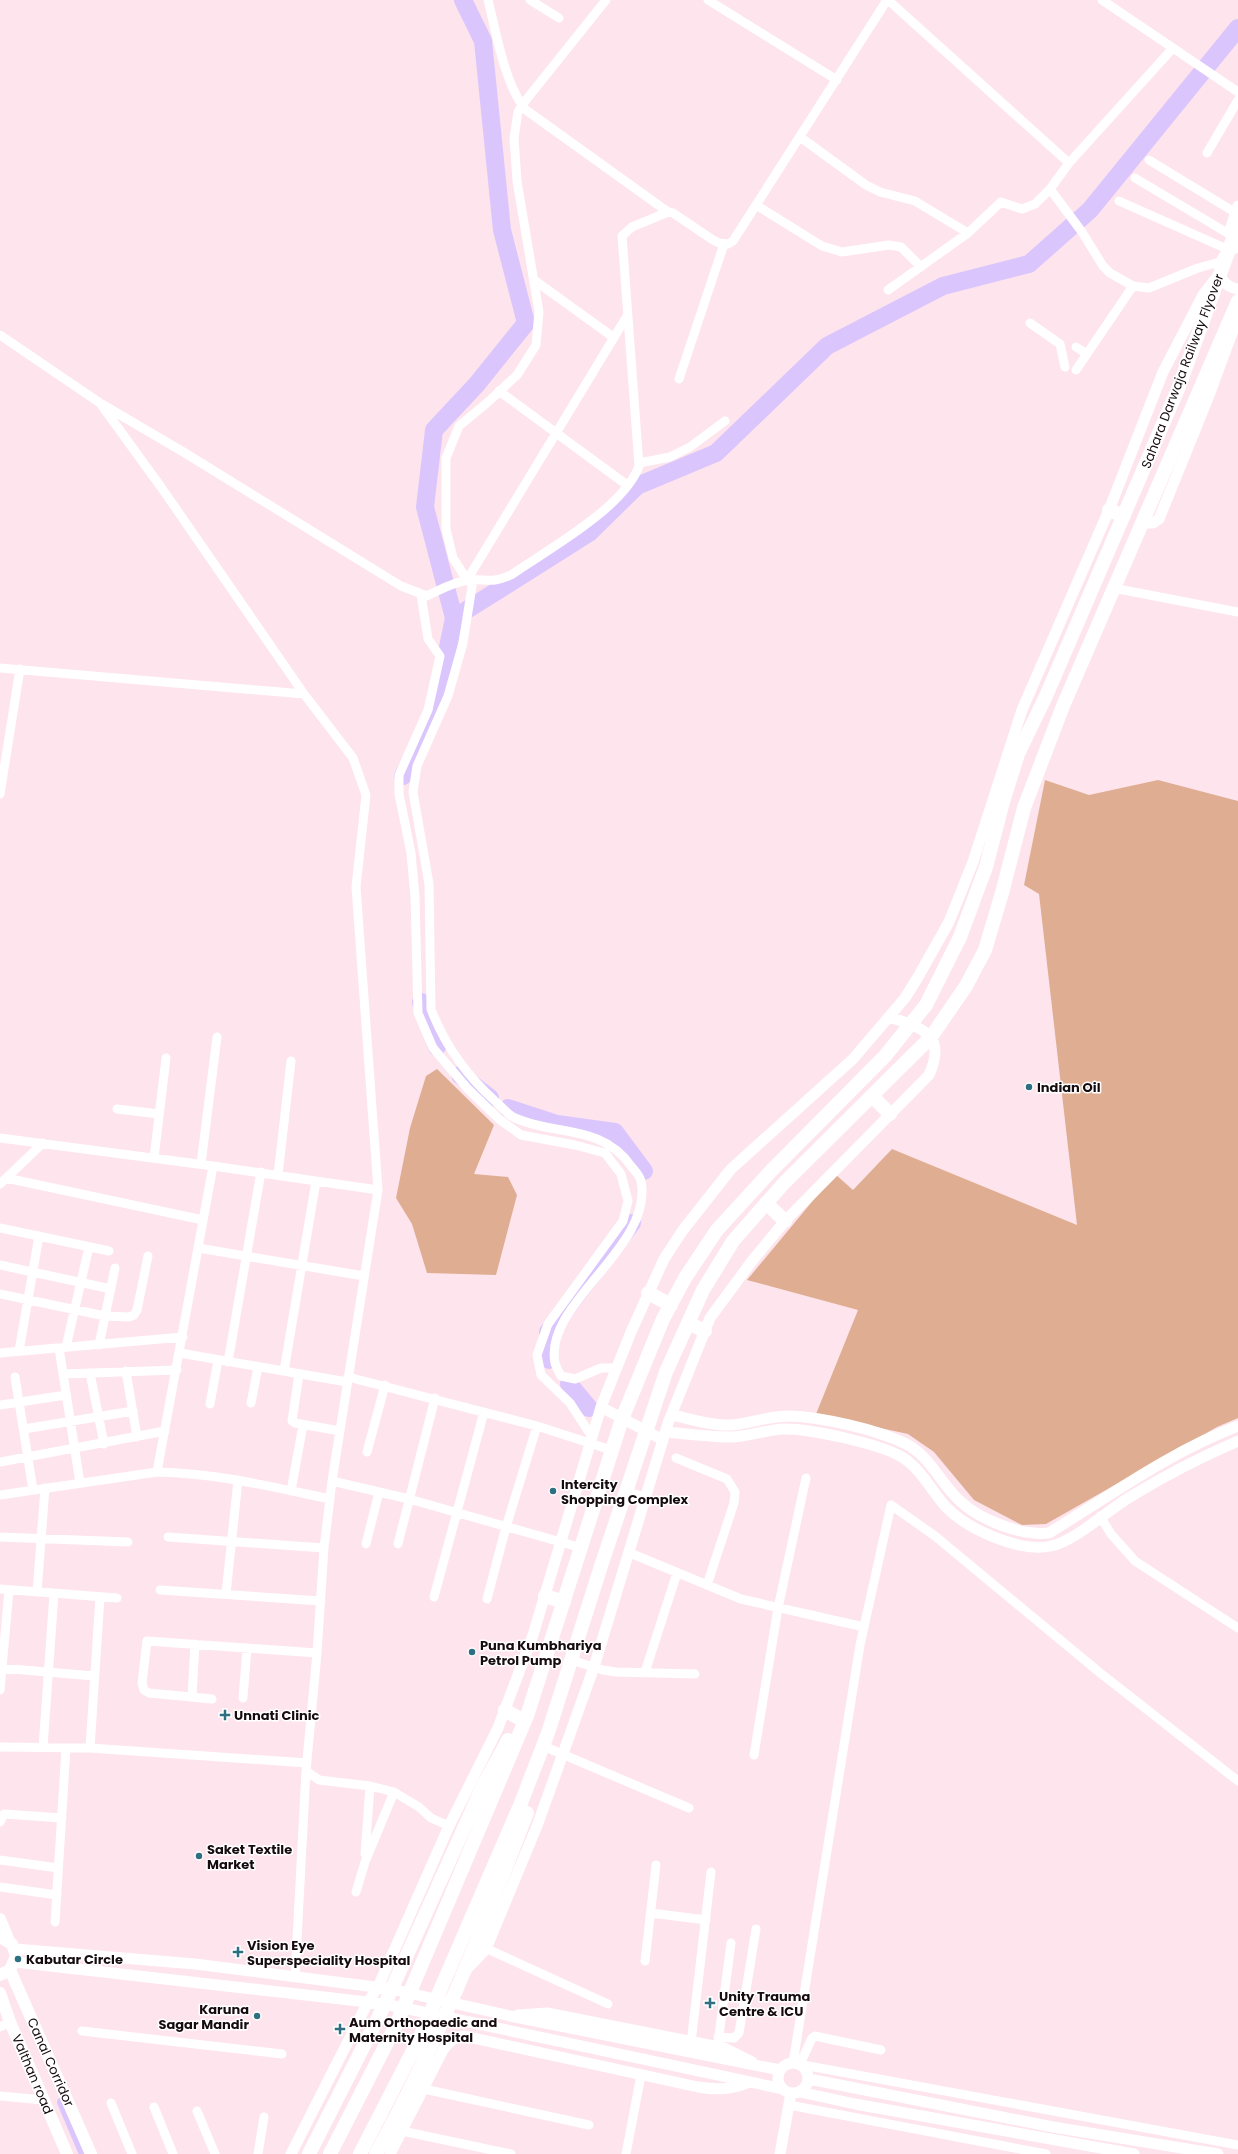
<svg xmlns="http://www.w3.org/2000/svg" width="1238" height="2154" font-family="Poppins,sans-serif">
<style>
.green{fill:#dfae92}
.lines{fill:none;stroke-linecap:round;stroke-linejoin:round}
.canal{stroke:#dac6fd;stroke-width:10}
.river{stroke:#dac6fd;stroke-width:18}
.minor{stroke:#fff;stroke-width:9}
.tertiary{stroke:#fff;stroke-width:11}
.secondary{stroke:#fff;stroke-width:12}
.trunk{stroke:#fff;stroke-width:14}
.poi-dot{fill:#2e7082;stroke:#fff;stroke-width:1.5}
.labels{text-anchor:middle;stroke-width:3;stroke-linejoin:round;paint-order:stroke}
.street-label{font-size:13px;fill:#160c10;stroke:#fff}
.poi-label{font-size:13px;font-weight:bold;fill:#160c10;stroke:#fff;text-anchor:start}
</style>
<rect width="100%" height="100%" fill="#fee4ed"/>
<path class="green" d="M1045,780L1089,795L1158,780L1238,801V1418L1217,1427L1046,1524L1022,1525L974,1500L934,1452L908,1434L816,1414L858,1310L747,1280L835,1174L853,1190L892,1149L1077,1225L1039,894L1024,885Z
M437,1069L494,1125L474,1174L508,1177L517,1195L496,1275L427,1273L412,1224L396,1198L410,1128L426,1076Z"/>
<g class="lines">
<path class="canal" d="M62,2102L84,2154"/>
<path class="river" d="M454,618L589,533L637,486L716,453L827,346L943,286L1029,264L1090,210L1238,28
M403,776L435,711L454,618L425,507L434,430L477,384L526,323L502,230L483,41L463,0
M421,1002L437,1047
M460,1075L490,1098
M508,1108L557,1124L615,1132L644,1171
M549,1360L548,1332L632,1223
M569,1384L589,1408"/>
<path class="minor" d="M488,0C496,32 505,86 526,110L668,212
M530,0L559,18
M606,0L522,105L518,112L514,138L517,181L539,312L536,345L517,375L488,402L459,426L446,458V529L453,558L467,580L627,316
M708,0L837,80
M888,0L1069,163
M1102,0L1238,92
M800,137L866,185L880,192L915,201L968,233
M1207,153L1238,100
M1149,160L1236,213
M1135,178L1229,234
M1050,189L1082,232L1103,266L1110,273L1133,286L1149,288L1198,268L1220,262
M1119,201L1227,249
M756,205L822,246L842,252L889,245L901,247L921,267
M534,280L613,337
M888,290L968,233L1001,202L1022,209L1035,204L1050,189L1069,163L1173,48
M1030,323L1060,344L1065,367
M0,335L100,403L185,453L401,586L427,596C439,590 452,583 465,581C484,577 489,585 511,575C547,550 624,508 639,466L622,236L632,227L668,212L673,213L713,240L719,243L728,244L733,241L887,0
M1076,347L1087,354
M1076,370L1133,286
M679,379L724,244
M499,391L627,485
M100,403L161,487L304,694L353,758L366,795L356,887L378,1190L332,1481L324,1548L317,1653L306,1771L295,1977
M639,463L670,457L690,447L725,421
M473,580L463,643L448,696L417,766L413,792L429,884L431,1009C445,1046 467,1076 496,1102C502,1107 508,1115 515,1118C555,1136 602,1124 631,1166C634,1170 640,1176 641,1181C654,1248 543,1303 555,1363C556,1367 559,1372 561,1376L575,1379L601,1368H617
M1113,588L1238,612
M421,595L428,639L440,656L428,710L399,775V794L411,853L415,897L418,1013L433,1048L467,1088L499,1119L521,1135L575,1145L605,1153L621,1174L628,1201L623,1221L548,1324L537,1355L541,1375L570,1403L592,1437
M0,668L304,694
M0,794L20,669
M117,1109L159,1114
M0,1138L213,1166L378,1190
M154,1158L166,1058
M201,1164L217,1037
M278,1175L291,1061
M6,1178L203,1220
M0,1184L43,1143
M0,1228L109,1251
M198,1248L364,1276
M0,1265L111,1289
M0,1294L105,1316L129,1317L134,1315L137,1310L148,1256
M99,1345L115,1268
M66,1347L89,1247
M59,1348L80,1483
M19,1351L39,1236
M0,1353L183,1337
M180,1353L347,1382
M228,1362L261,1172
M126,1371L137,1437
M284,1371L316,1181
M90,1373L104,1444
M63,1374L177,1370
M299,1374L292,1421L295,1423L340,1431
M15,1377L33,1490
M348,1377L537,1426L611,1450
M251,1403L258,1367
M210,1404L218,1360
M0,1405L66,1395
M24,1429L133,1411
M367,1452L385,1385
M676,1458L727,1479L735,1492L734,1503L707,1585
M0,1462L165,1431
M157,1472L213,1166
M332,1481L409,1499L582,1548
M291,1491L303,1425
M0,1495L157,1472C216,1473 273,1487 330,1499
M1100,1516L1111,1534L1135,1561L1238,1628
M0,1537L128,1542
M168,1537L324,1548
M366,1544L379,1492
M398,1544L435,1398
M630,1553L741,1599L864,1627
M0,1589L117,1598
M160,1590L321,1601
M37,1592L45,1488
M226,1594L238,1480
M434,1597L484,1412
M487,1599L506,1527L537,1426
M571,1660L603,1670L616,1672L695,1674
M0,1668L94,1676
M645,1672L677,1573
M0,1690L9,1590
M192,1697L195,1644
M243,1698L247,1648
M212,1699L149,1693L144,1690L142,1683L147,1641L317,1653
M543,1746L689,1808
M0,1747L90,1748L307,1763
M43,1747L54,1594
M90,1748L100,1597
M754,1755L778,1608L806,1478
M306,1771L319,1780L370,1786L394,1792L419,1807L431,1818L449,1826
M0,1822L4,1814L62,1818
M365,1854L370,1786
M0,1860L58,1868
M0,1887L57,1895
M356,1892L365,1862L394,1792
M651,1913L706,1920
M55,1922L66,1748
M481,1946L608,2004
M645,1961L656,1865
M0,2027L10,2022
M82,2031L282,2054
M718,2037L734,2038L739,2033L756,1929
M691,2043L711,1872
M718,2043L731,1943
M793,2063L860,1645L891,1505L935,1536L1099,1672L1238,1781
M800,2064L812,2038L815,2036L881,2050
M803,2065L1238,2145
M421,2084L424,2089L589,2125
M0,2096L44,2100
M111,2103L132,2154
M789,2105L1046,2154
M154,2107L173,2154
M197,2111L215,2154
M402,2131L511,2154
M258,2154L264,2117
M626,2154L641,2075"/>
<path class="tertiary" d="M1229,233L1238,206
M1238,247C1215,252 1213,286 1238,289
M1141,523H1153L1159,519L1208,398L1238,317
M601,1407L663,1440
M672,1415C691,1419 712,1426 732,1425C751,1423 769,1416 789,1416C821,1417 875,1429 904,1443C930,1455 939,1482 960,1501C980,1520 1021,1536 1049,1533C1111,1495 1170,1452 1238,1426
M666,1432C687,1434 708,1437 730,1437C748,1437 765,1430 783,1429C809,1428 880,1444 902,1457C921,1469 931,1490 946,1507C967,1529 1020,1553 1051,1546C1075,1541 1108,1510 1130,1497C1164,1476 1201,1457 1238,1441
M15,1949L195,1964L391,1989L510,2016L780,2070
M15,1962L385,2004L783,2089
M468,1968L486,1949L537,1826L594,1667L668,1423L710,1318L752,1261L785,1221L929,1075C947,1035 923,1028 889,1017
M518,2015L547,2013L724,2048L752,2062
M778 2078a15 15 0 1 1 30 0a15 15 0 1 1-30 0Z
M809,2079L1053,2127L1218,2154
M800,2092L855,2104L1134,2154
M291,2154L368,2002L378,1987L449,1826L498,1728L533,1635L601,1407L631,1332L664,1259L683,1230L731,1169L853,1059L905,998L918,977L949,922L973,862L1022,710L1109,510L1163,372L1203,295L1217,277
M390,2154L443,2050C449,2042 454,2037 464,2036L698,2087C717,2090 731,2090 750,2082
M780,2154L791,2093"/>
<path class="secondary" d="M0,1919L9,1941
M0,1937L12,1944L16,1956L10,1970L0,1975
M10,1970L91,2154
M0,1993L10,2022L67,2154"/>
<path class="trunk" d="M1109,510L1124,516
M872,1096L890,1114
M766,1203L785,1221
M648,1293L671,1305
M688,1323L705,1331
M626,1494L646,1500
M545,1596L564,1602
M505,1710L522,1720
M309,2154L385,2004L482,1788L508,1740
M330,2154L396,2025L527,1716L622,1419L663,1319L685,1278L717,1230L771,1171L885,1056L926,1005L960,937L986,867L1003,802L1018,754L1046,696L1178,389L1238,225
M360,2154L419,2039L521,1803L548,1733L601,1566L666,1372L703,1290L733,1241L784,1183L931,1037L966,986L985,950L1002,893L1024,808L1063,706L1238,301
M376,2154C413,2086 447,2015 476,1943C494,1899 510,1856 527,1813"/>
</g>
<g class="poi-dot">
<circle cx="1029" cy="1087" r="4"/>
<circle cx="553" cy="1491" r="4"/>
<circle cx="472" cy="1652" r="4"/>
<path d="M223 1709h4v4h4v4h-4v4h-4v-4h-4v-4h4z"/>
<circle cx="199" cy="1856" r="4"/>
<path d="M236 1946h4v4h4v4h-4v4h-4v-4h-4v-4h4z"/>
<circle cx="18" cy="1959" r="4"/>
<path d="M708 1997h4v4h4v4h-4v4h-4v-4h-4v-4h4z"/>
<circle cx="257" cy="2016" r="4"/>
<path d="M338 2023h4v4h4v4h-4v4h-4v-4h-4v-4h4z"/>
</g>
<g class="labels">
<g class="street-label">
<text transform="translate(1182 371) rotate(-69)" y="5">Sahara Darwaja Railway Flyover</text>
<text transform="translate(51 2062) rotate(66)" y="5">Canal Corridor</text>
<text transform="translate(33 2074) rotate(67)" y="5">Valthan road</text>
</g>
<g class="poi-label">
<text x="1037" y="1092">Indian Oil</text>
<text x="561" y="1489">Intercity<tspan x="561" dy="15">Shopping Complex</tspan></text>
<text x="480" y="1650">Puna Kumbhariya<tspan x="480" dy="15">Petrol Pump</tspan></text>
<text x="234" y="1720">Unnati Clinic</text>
<text x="207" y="1854">Saket Textile<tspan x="207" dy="15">Market</tspan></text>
<text x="247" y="1950">Vision Eye<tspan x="247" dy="15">Superspeciality Hospital</tspan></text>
<text x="26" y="1964">Kabutar Circle</text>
<text x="719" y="2001">Unity Trauma<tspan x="719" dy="15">Centre &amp; ICU</tspan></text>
<text x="249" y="2014" text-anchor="end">Karuna<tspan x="249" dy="15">Sagar Mandir</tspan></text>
<text x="349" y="2027">Aum Orthopaedic and<tspan x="349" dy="15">Maternity Hospital</tspan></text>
</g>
</g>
</svg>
